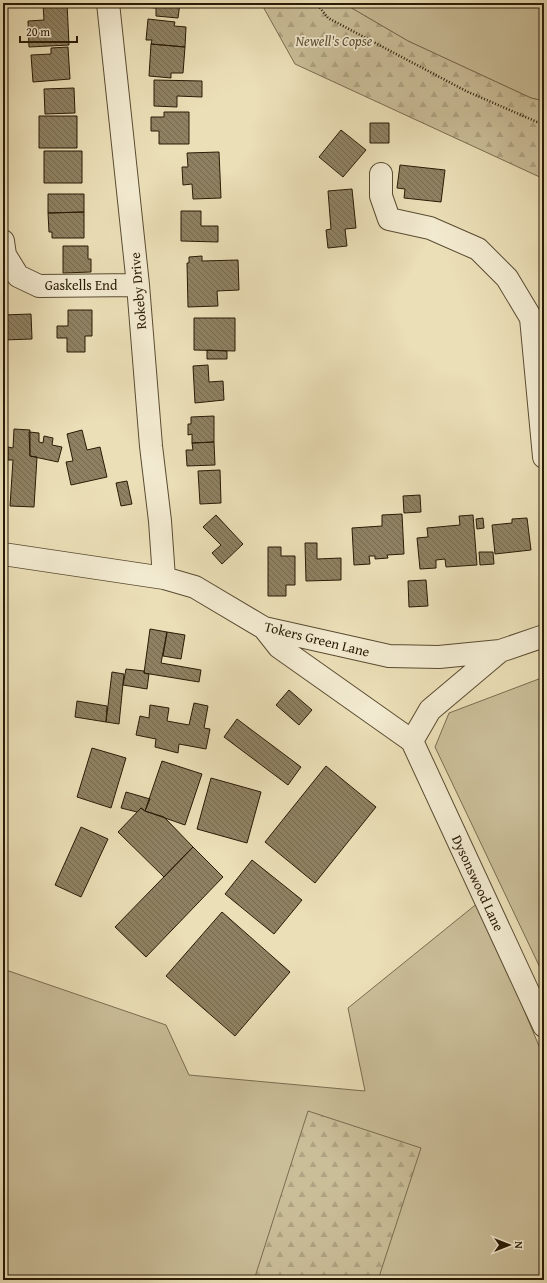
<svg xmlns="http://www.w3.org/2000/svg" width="547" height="1283" font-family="'Gentium Book Plus',serif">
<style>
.grass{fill:#cabe99;stroke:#7a6c50}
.forest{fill:url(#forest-firs);stroke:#7a6c50}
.building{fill:url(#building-back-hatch);stroke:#2a1b06}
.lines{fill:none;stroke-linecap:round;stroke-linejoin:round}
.street-casing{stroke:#5a4c32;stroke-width:24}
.path{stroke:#2a1b06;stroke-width:2.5;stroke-dasharray:1 2;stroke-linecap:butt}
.street{stroke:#f2ead0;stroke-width:22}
.labels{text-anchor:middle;stroke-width:3.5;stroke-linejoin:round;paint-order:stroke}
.park-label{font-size:14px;font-style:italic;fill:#5a4c32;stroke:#f2ead0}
.street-label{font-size:14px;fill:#2a1b06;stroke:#f2ead0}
</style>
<defs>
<pattern id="forest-firs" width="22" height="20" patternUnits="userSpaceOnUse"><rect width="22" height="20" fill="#cabe99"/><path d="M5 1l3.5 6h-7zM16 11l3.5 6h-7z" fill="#aea382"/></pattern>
<pattern id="building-back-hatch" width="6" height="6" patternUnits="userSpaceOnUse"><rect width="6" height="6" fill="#8e8162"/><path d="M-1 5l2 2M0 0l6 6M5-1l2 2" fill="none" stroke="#74694f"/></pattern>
</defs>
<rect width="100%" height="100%" fill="#ebdfb7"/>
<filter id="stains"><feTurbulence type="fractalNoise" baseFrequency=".005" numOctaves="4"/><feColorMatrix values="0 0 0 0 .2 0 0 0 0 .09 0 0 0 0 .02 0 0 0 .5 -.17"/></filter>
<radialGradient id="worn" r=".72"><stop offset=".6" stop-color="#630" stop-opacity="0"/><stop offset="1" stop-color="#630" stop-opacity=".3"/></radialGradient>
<path class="grass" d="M343,3H544V101L531,98L408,41Z
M544,677V976L435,747L449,713Z
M479,902L544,1058V1280H3V969L166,1025L189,1075L365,1091L348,1008Z"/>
<path class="forest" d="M261,3H343L408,41L531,98L544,101V179L295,64Z
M308,1111L421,1148L378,1280H254Z"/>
<path class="building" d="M67,3L69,45L29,47L28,21L44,20L43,4Z
M131,3H180L178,18L156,16V8L131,6Z
M148,19L175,22L174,26L186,27L185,47L151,44L152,40H146Z
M151,44L185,47L183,73H171V78L149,76Z
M68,47L70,79L33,82L31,55L51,54V48Z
M154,80L202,81V97L177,96V107L154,106Z
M74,88L75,113L45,114L44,89Z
M164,112H189V144H159V131H151V117H164Z
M39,116H77V148H39Z
M370,123H389V143H370Z
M341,130L366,150L343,177L319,157Z
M44,151H82V183H44Z
M219,152L221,198L193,199L192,184L183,185L182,167H188L187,153Z
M400,165L445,170L441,202L404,198L405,189L397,188Z
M352,189L356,228L345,229L347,246L328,248L326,230L331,229L328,191Z
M48,194H84V212L48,213Z
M181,211H201V226H218V242L181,241Z
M84,212V238H52V232H49L48,213Z
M63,246H88V259H91V272L63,273Z
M202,256V261L238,260L239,290L217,291L218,306L188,307L187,263H189V257Z
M68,310H92V336H85V352H67V338H57V326H68Z
M31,314L32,339L3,340V315Z
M194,318H235V351L194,350Z
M207,350L227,351V359H207Z
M208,365L209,382L223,381L224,400L195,403L193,366Z
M214,416V442L192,443V434L188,435V424H191V417Z
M14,429L30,430V456L37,457L34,507L10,506L13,460H8V447L13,448Z
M82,430L87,450L100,447L107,477L71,485L66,462L73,461L67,434Z
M29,432L39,433V442L43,443L44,436L53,438L52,445L62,447L58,462L30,456Z
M214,442L215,465L187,466L186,450H193L192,443Z
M220,470L221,503L200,504L198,471Z
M127,481L132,504L121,506L116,483Z
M420,495L421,512L404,513L403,496Z
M402,514L404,554L387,555L388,558L375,559V556H369L370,564L354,565L352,528L382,526V515Z
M216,515L243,544L222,564L212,553L221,545L203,527Z
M473,515L477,565L446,567L445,559L436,560V568L420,569L417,538L428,537L427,528L460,525L459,516Z
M483,518L484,528L477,529L476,519Z
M527,518L531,550L495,554L492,525L512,523V519Z
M305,543H317V559L341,558V580L306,581Z
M268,547H281V556H295V585H286V596H268Z
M479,552H493L494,564L480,565Z
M426,580L428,606L409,607L408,581Z
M150,629L167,632L161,663L201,670L199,682L144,673Z
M167,632L185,635L181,659L163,656Z
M126,669L144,671V673L149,674L147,689L123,685Z
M112,672L124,674L119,724L106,722Z
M289,690L312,710L299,725L276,705Z
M77,701L107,706L106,722L75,717Z
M194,703L208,706L204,728L210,729L206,749L179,744L178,753L155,747L156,739L136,735L140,716L149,718L150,705L169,708L167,721L189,725Z
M237,719L301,767L288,785L224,737Z
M92,748L126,758L111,808L77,797Z
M162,761L202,774L185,825L145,811Z
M326,766L376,807L315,883L265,842Z
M211,778L261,792L247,843L197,829Z
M126,792L150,799L145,811L141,808L137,812L121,808Z
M141,808L145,811L164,817L193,847L164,877L118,832Z
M81,827L108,839L81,897L55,885Z
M193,847L223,877L146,957L115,927Z
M252,860L302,900L274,934L225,894Z
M222,912L290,972L235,1036L166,976Z"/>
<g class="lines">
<g class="street-casing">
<path id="street" d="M108,3L138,285L151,446L160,521L164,578
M381,174V196L389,219L430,228L478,249L507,278L531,318L544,457
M3,241L5,255L18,276L39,286L138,285
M3,554L164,578L195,587L264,628L389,656L439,657L500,651L544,636
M264,628L279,647L412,741L544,1026
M412,741L430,710L500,651"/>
</g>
<path class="path" d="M316,3L328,18L466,91L544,125
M471,3H472"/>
<use href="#street" class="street"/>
</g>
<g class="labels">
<g class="park-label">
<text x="334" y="46">Newell's Copse</text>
</g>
<g class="street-label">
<text x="81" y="290">Gaskells End</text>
<text transform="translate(138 291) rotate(-95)" y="5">Rokeby Drive</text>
<text transform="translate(317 639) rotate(14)" y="5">Tokers Green Lane</text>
<text transform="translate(478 883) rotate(65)" y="5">Dysonswood Lane</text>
</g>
</g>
<rect width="547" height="1283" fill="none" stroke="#ebdfb7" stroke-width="16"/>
<rect x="4" y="4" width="539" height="1275" fill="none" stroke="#2a1b06" stroke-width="2"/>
<rect x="8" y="8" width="531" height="1267" fill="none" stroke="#2a1b06"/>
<g transform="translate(509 1245) rotate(90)" stroke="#f2ead0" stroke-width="3" paint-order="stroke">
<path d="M0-3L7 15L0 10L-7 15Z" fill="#2a1b06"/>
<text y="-6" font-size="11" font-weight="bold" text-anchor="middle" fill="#2a1b06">N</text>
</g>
<path d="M20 36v6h57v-6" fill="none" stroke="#2a1b06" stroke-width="2"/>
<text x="26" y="36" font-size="12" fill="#2a1b06" stroke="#f2ead0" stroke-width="3" paint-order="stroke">20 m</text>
<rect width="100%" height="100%" filter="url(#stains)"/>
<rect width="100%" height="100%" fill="url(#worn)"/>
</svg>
